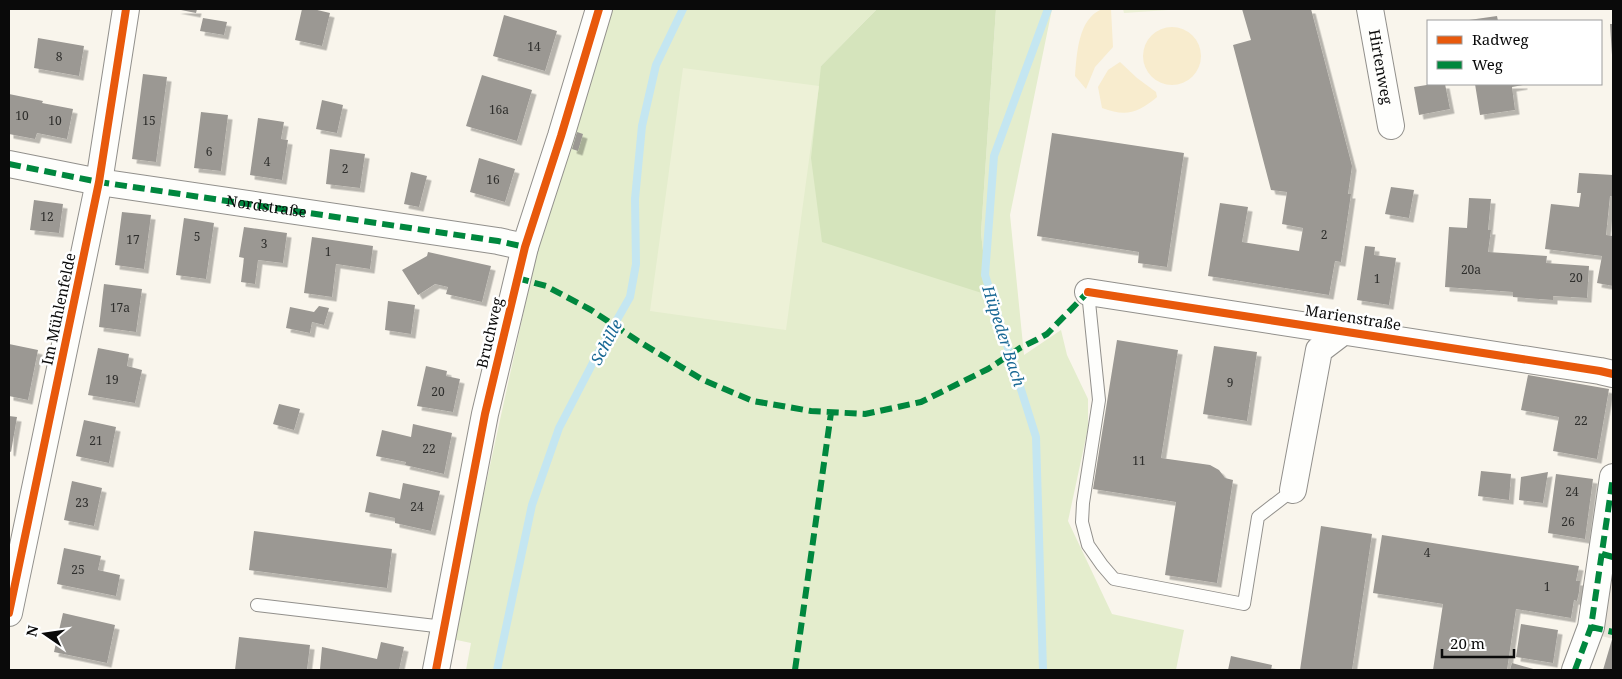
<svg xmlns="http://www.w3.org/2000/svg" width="1622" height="679" font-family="'Noto Serif',serif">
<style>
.green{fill:#e4edcd}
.forest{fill:#d5e4bc}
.sand{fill:#f8ecce}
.pitch{fill:#edf1d7}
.plaza{fill:#e9e3d9}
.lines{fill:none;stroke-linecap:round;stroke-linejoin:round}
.stream{stroke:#c4e6f1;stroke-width:8}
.building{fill:#9b9893;filter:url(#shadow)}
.service-casing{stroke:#92908c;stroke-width:14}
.minor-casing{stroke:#92908c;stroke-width:28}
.service{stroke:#fefefc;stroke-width:12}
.minor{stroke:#fefefc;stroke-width:26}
.quiet{stroke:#00873e;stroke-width:6;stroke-dasharray:12 6;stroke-linecap:butt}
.cycleway-casing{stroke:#fff;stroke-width:11}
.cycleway{stroke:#e8590c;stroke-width:8}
.labels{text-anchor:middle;stroke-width:5;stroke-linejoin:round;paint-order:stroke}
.number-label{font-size:12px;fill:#2e2e2c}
.street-label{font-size:15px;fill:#0a0a0a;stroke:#fff}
.water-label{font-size:16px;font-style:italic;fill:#1a6995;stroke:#fff}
</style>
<defs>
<filter id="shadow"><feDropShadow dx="4.5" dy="4.5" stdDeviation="0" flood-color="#0004"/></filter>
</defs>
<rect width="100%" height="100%" fill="#f9f5ec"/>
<path class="green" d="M609,9H877L821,66L988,295L981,233L996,9H1052L1010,215L1024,355L1061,330L1067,355L1088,399V428L1068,521L1112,614L1184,630L1176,670H466L471,643L452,639L537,251Z"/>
<path class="forest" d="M877,9H996L981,233L988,295L822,242L811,158L821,66Z"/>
<path class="sand" d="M1102,9H1111L1113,47L1095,67L1086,89L1075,76C1077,53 1078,19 1102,9Z
M1143 56a29 29 0 1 1 58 0a29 29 0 1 1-58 0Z
M1120,62L1137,78L1156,92L1157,97C1138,113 1126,117 1102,108L1098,87L1108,70Z"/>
<path class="pitch" d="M1123,9H1183L1124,13Z
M683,68L819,86L786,330L650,311Z"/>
<path class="plaza" d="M1613,561V639L1598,635Z"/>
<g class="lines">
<path class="stream" d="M497,670L532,505L559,428L598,353L630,297L636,264L635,199L642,126L656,65L683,9
M1043,670L1036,437L985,275L994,156L1048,9"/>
</g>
<path class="building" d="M176,9H197L196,13Z
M302,9H313L330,13L322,46L295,40Z
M1242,9H1311L1352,166L1348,194H1351L1341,262L1335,261L1329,295L1208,276L1220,203L1248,207L1242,242L1299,251L1303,228L1282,224L1287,192L1271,190L1233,45L1251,40Z
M504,15L557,31L545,71L493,56Z
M1497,16L1498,21H1469V20Z
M203,18L227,22L224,35L200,31Z
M1610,24H1613V55H1612Z
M38,38L84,46L79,76L34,68Z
M143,74L167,77L156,162L132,159Z
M482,75L532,90L517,141L466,126Z
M1433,84H1445L1450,109L1419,115L1414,87Z
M1475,84H1523V85L1512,87L1515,110L1480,115Z
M9,94L43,101L42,103L73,109L67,139L37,133L35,139L9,134Z
M322,100L343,105L337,133L316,129Z
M201,112L228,115L221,171L194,168Z
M258,118L284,122L281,139L288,140L282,180L250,175Z
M577,132L583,134L578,151L572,149Z
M1052,133L1184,153L1167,267L1138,263L1139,252L1037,236Z
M330,149L365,154L360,188L326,184Z
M479,158L515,169L505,202L470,192Z
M411,172L427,176L419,207L404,204Z
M1579,173L1613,175V197L1610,196L1606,235L1613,236V286L1597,283L1602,256L1545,249L1551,204L1579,207L1581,193H1577Z
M1391,187L1414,190L1409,218L1385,214Z
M1469,198L1491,199L1488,230H1491L1488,252L1547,256L1546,263L1589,266L1587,298L1553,296V300L1513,297V292L1445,287L1449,227L1467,228Z
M34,200L63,204L59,233L30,230Z
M122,212L151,215L144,269L115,265Z
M184,218L214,223L206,279L176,275Z
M244,227L287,233L283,263L258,260L255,284L241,282L244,258L239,257Z
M312,237L373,246L370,269L336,264L332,297L304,293Z
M1365,246L1375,247L1374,255L1396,258L1389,305L1357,300Z
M428,252L491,266L482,302L446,294L448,287L435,284L418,295L402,270L427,256Z
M104,284L142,289L136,332L99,327Z
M388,301L415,305L411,334L385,330Z
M319,306L329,308L324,325L312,322L310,333L286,328L290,307L314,312Z
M1117,340L1178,350L1161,458L1210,465L1219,470L1225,478L1233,480L1217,583L1165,575L1176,502L1093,489Z
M9,344L38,350L28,400L9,396Z
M1214,346L1257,352L1247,421L1203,414Z
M98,348L129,354L127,366L142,370L135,403L88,395Z
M426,366L447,371L446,376L460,379L453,412L417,406Z
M1528,375L1609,389L1597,459L1553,451L1559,417L1521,410Z
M279,404L300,409L294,430L273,424Z
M9,416L17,417L11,452L9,451Z
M84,420L116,427L109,463L76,456Z
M413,424L452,433L444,474L405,465L406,462L376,456L382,430L411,437Z
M1481,471L1511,474L1509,500L1478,496Z
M1548,472L1543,503L1519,500L1521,477Z
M1556,474L1593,479L1585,539L1548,533Z
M72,481L102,488L94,526L64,520Z
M403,483L440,491L431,531L395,523V518L365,512L369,492L400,499Z
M1321,526L1372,534L1352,670H1300Z
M254,531L392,549L387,588L249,570Z
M1382,535L1579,566L1576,581H1580L1579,592L1577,601L1574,600L1571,618L1516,609L1507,670H1433L1443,604L1373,593Z
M64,548L101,556L98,570L120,575L116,596L57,584Z
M63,613L115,625L107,663L54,652Z
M1521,624L1558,630L1553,663L1516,657Z
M1613,636V670H1603Z
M239,637L310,645L307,670H235Z
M381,642L404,647L399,670L320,669L322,647L377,659Z
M1231,656L1272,665L1271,670H1228Z
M1512,663L1537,670H1510Z"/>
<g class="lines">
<g class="service-casing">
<path id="service" d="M1088,292L1099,400L1083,503L1082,522L1088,545L1102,565L1114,579L1244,604L1258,517L1293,490
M257,605L444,627"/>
</g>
<g class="minor-casing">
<g id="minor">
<path id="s1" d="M1370,9L1391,126"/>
<path id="s2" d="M9,164L99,182L498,241L525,247"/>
<path d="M1088,292L1600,371L1613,374"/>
<path d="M1293,490L1319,350L1344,331"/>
<path d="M9,613L99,182L126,9"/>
<path d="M436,670L485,414L525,247L561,136L599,9"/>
<path d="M1575,670L1591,627L1613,477"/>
</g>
</g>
<use href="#service" class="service"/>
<use href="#minor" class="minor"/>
<path class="quiet" d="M9,164L99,182L498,241L525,247
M517,278L546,286L591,310L638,341L703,380L753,401L811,411L865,414L921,402L988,369L1020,348L1036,340L1047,334L1088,292L1091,293
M1602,554L1613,557
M1591,627L1613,632
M795,670L831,413
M1575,670L1591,627L1613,477"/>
<g class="cycleway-casing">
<path id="cycleway" d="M1088,292L1600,371L1613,374
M9,613L99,182L126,9
M436,670L485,414L525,247L561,136L599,9"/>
</g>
<use href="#cycleway" class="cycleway"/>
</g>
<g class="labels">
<g class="number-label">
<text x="534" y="51">14</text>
<text x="59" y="61">8</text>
<text x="499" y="114">16a</text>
<text x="22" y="120">10</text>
<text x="55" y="125">10</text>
<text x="149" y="125">15</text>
<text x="209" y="156">6</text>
<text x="267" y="166">4</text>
<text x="345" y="173">2</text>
<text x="493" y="184">16</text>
<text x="47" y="221">12</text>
<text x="1324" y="239">2</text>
<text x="197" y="241">5</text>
<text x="133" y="244">17</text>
<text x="264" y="248">3</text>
<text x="328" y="256">1</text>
<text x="1471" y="274">20a</text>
<text x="1576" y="282">20</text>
<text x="1377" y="283">1</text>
<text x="120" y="312">17a</text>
<text x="112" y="384">19</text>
<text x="1230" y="387">9</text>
<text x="438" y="396">20</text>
<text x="1581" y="425">22</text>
<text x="96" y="445">21</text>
<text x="429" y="453">22</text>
<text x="1139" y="465">11</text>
<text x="1572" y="496">24</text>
<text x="82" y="507">23</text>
<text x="417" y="511">24</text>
<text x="1568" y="526">26</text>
<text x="1427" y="557">4</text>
<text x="78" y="574">25</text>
<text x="1547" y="591">1</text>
</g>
<g class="street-label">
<text dy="5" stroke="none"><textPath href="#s1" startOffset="59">Hirtenweg</textPath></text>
<text dy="5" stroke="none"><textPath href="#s2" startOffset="261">Nordstraße</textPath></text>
<text transform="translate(59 309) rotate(-78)" y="5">Im Mühlenfelde</text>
<text transform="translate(1353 318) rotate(9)" y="5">Marienstraße</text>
<text transform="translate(490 333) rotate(-77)" y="5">Bruchweg</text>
</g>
<g class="water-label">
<text transform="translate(1004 336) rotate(72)" y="6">Hüpeder Bach</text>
<text transform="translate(606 342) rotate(-62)" y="6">Schille</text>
</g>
</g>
<rect width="1622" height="679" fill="none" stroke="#0a0a0a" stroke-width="20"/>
<rect x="1427" y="20" width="175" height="65" fill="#ffffff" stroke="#9d9d9d"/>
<rect x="1437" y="36" width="25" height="8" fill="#e8590c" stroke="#9d9d9d"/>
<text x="1472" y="45" font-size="15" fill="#0a0a0a">Radweg</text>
<rect x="1437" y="61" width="25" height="8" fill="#00873e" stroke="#9d9d9d"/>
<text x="1472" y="70" font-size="15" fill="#0a0a0a">Weg</text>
<g transform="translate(45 634) rotate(283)" stroke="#ffffff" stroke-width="4" paint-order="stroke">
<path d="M0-4L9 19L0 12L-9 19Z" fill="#0a0a0a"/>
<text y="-8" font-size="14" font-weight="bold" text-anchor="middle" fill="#0a0a0a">N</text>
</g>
<path d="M1442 649v8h72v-8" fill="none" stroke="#0a0a0a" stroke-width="2.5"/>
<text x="1450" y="649" font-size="15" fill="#0a0a0a" stroke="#ffffff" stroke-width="4" paint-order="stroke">20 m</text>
</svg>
